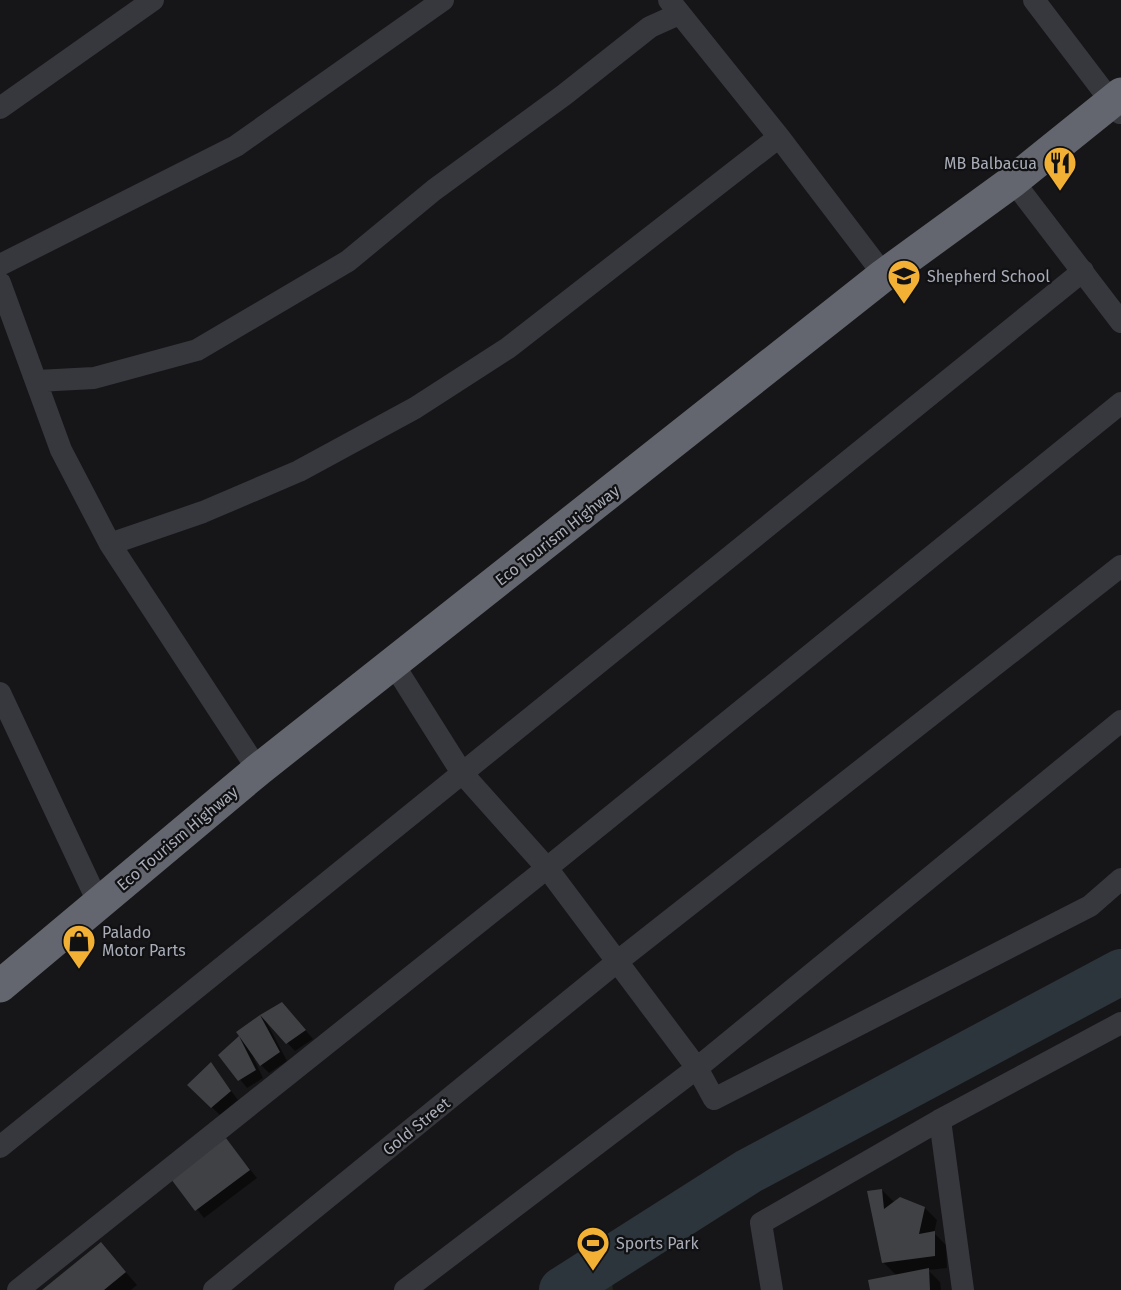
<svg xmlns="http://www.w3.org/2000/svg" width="1121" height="1290" font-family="'Fira Sans',sans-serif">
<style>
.pitch{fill:#1e261f}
.shadow{fill:#0007}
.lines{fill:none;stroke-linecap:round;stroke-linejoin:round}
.river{stroke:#2c353c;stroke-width:46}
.building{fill:#404145}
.street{stroke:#37383d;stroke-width:22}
.highway{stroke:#63666e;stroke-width:33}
.labels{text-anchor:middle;stroke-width:4.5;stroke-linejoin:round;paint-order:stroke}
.poi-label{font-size:16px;fill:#a8adb8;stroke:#111113;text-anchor:start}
.street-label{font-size:16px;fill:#a8adb8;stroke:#111113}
</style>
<rect width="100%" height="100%" fill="#161618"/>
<path class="pitch" d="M608,1254L613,1290H545Z"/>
<path class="shadow" d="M290,1012L313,1039L295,1051L266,1021L287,1061L269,1073L253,1057L263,1078L247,1088L220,1055L241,1036L238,1032L261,1016Z
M211,1064L238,1100L220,1115L189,1085Z
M226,1140L257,1178L204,1218L174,1180Z
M882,1190L895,1203L925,1208L937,1220L934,1233L946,1245L947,1268L928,1270L940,1282L941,1290H872L897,1276L883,1262Z
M101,1244L137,1285L131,1290H45Z"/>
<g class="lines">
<path class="river" d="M562,1290L749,1171L1121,972"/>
</g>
<path class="building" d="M282,1002L306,1030L286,1044L260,1015Z
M260,1015L280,1052L260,1066L239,1036L256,1070L238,1081L218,1055L239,1036L236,1032Z
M211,1062L231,1091L211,1108L187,1085Z
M226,1138L250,1170L195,1211L171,1179Z
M882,1189L884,1209L900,1197L925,1207L919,1234L935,1231V1256L882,1263L867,1191Z
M101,1242L126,1272L104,1290H42Z
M929,1268L930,1290H870L868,1280Z"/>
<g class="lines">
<path class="street" d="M669,0L779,137L884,275
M1034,0L1120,113
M0,108L153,0
M1013,181L1121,322
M0,265L236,146L443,0
M0,283L61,450L110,544L258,770
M37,381L94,378L197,350L348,261L434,190L564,95L650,27L679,14
M110,544L203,512L299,471L415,408L508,348L779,137
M394,665L462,773L547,868L697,1068L714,1099L1090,906L1121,879
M0,693L99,904
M940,1120L963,1290
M0,1147L1083,271
M18,1290L547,868L1121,403
M214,1290L618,961L1121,566
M405,1290L697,1068L1121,721
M772,1290L761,1223L940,1120L1121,1023"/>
<path class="highway" d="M0,986L258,770L884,275L1013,181L1121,94"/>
</g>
<defs>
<g id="restaurant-pin" transform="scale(1.725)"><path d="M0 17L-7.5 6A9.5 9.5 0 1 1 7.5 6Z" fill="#f2b134" stroke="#111113"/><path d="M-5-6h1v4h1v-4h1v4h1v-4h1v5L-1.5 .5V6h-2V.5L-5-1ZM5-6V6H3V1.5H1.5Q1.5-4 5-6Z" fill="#111"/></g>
<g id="school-pin" transform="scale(1.725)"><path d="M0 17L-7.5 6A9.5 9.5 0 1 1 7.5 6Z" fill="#f2b134" stroke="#111113"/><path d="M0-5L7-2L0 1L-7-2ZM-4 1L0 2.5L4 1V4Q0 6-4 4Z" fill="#111"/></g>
<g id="shop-pin" transform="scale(1.725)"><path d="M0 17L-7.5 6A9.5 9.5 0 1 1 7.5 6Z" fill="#f2b134" stroke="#111113"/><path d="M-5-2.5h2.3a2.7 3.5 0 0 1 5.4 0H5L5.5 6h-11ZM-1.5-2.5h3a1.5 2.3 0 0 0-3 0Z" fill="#111"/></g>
<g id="stadium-pin" transform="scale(1.725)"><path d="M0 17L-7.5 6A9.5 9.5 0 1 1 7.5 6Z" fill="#f2b134" stroke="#111113"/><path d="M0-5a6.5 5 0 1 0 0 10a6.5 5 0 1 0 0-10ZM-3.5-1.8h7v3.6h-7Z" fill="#111"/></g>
</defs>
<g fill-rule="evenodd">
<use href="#restaurant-pin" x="1060" y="163"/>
<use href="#school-pin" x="904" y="276"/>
<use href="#shop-pin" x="79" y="941"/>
<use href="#stadium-pin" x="593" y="1243"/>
</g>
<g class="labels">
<g class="poi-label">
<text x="1037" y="169" text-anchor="end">MB Balbacua</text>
<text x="927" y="282">Shepherd School</text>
<text x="102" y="938">Palado<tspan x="102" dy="18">Motor Parts</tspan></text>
<text x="616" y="1249">Sports Park</text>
</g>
<g class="street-label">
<text transform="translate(557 535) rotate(-38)" y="6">Eco Tourism Highway</text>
<text transform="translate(177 838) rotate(-40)" y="6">Eco Tourism Highway</text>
<text transform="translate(416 1126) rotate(-39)" y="6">Gold Street</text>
</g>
</g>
</svg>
